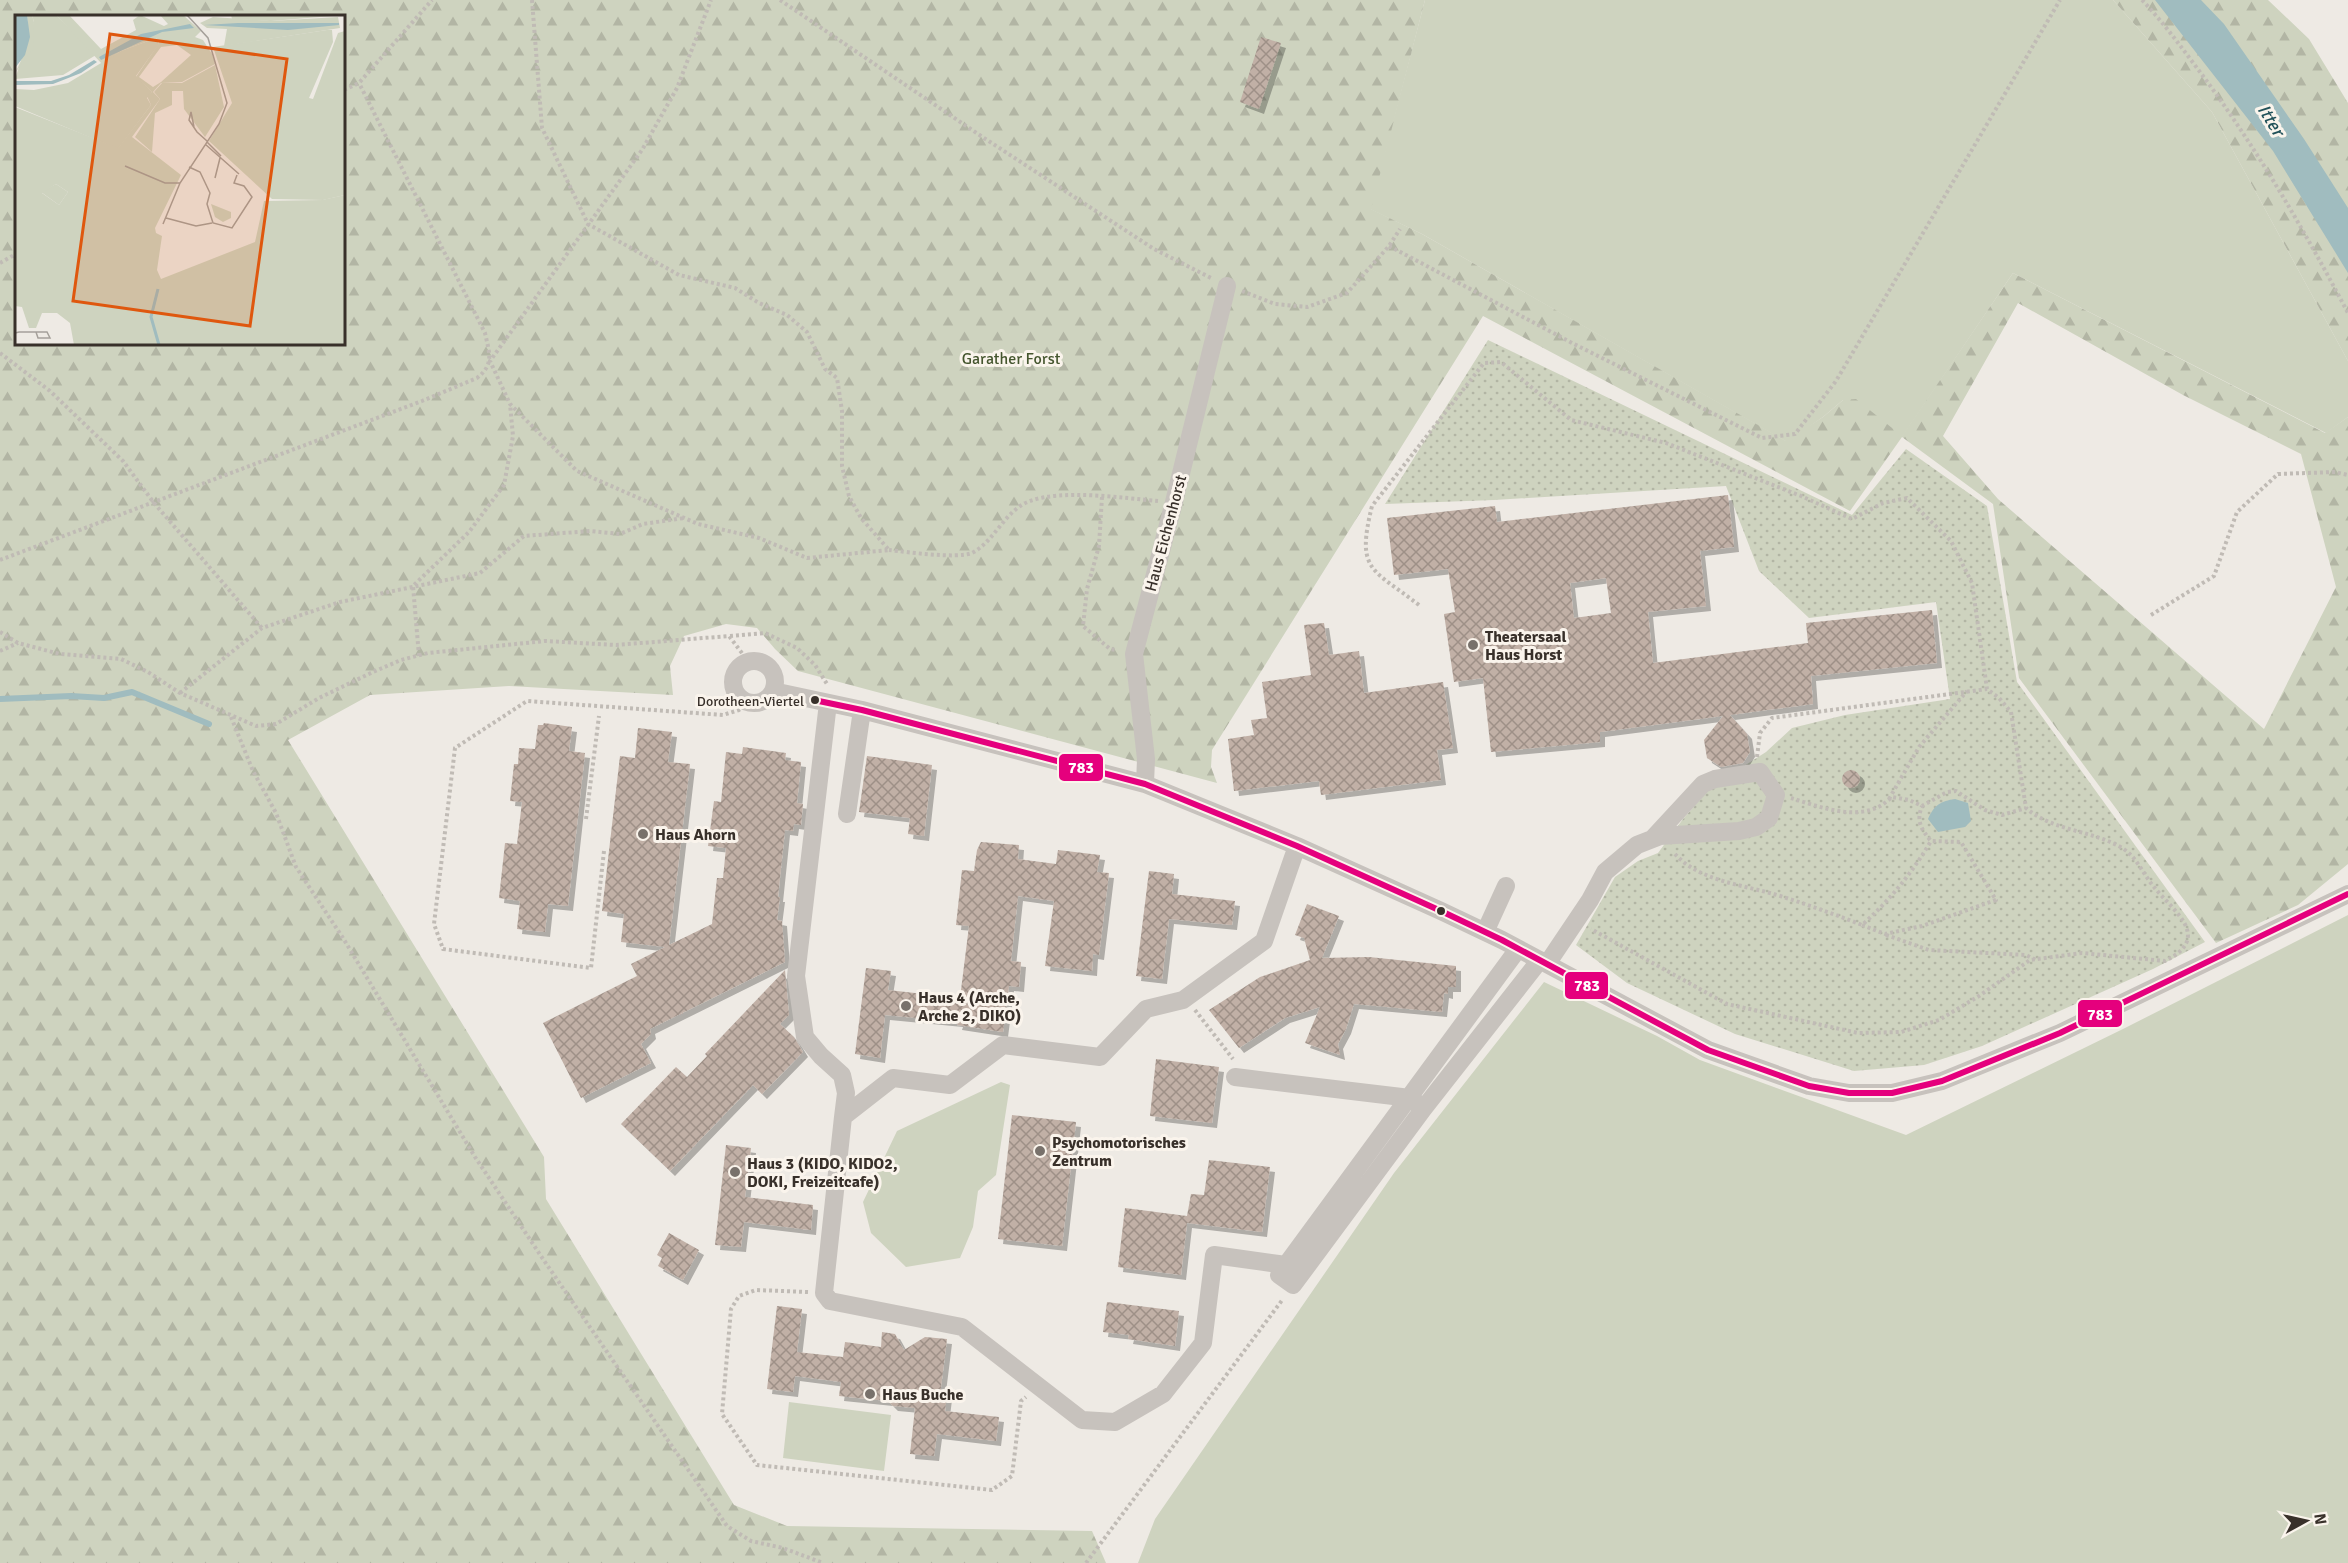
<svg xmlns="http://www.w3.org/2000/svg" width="2348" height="1563" font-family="Signika,sans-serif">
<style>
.grass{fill:#ced3bf}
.forest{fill:url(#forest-firs);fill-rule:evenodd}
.park{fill:url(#park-dots)}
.water{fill:#a0bcbf}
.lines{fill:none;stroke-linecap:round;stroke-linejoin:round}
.stream{stroke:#a0bcbf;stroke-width:6}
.building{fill:url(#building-cross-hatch);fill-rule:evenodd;filter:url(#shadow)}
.path{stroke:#c0bbb5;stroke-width:4;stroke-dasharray:3 3;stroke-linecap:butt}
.minor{stroke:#c7c2bd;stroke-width:18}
.bus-1-casing{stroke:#faf4ec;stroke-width:10}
.bus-1{stroke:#e5007d;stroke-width:6}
.poi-dot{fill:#78716b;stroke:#faf4ec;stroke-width:2}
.bus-dot{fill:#38302a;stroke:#faf4ec;stroke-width:2}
.labels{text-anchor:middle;stroke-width:6;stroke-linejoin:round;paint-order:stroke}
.bus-label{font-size:14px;fill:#38302a;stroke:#faf4ec;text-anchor:end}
.park-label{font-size:16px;fill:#45562f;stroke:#faf4ec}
.street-label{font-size:16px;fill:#38302a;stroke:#faf4ec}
.poi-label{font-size:16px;font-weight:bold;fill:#38302a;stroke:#faf4ec;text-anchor:start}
.water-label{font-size:18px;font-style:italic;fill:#215159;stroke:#faf4ec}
.inset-river{fill:none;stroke:#a0bcbf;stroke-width:3}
.inset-road{fill:none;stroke:#a5a09a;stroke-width:1.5}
.view{fill:#df570e;fill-opacity:0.15;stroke:#df570e;stroke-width:3}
.inset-edge{fill:none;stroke:#38302a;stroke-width:3}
.line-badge{stroke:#faf4ec;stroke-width:2}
.badge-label{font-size:16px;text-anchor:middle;font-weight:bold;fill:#fff}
</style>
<defs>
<pattern id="forest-firs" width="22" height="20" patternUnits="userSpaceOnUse" patternTransform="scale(1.5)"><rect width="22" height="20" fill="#ced3bf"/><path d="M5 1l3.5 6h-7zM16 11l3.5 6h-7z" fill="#b2b5a4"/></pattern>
<pattern id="park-dots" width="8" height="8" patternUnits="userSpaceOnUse" patternTransform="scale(1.5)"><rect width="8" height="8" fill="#ced3bf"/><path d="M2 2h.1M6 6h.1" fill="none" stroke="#b2b5a4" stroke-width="1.8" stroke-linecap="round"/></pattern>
<pattern id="building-cross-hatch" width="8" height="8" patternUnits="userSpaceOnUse" patternTransform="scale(1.5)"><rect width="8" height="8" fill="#c1b0a6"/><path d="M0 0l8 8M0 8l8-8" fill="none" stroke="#9e9087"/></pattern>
<filter id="shadow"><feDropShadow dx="5" dy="5" stdDeviation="0" flood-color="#0004"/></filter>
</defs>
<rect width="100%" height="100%" fill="#eeeae4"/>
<path class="grass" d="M1425,0H2113L2212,112L2348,361V417L2326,433L2013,273L1902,437L1843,400L1823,417L1787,442L1422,234L1370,209Z
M2348,915V1563H1138L1155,1519L1394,1173L1544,982L1657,1036L1700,1060L1906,1135L2125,1028Z
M1001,1082L1010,1085L996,1175L978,1191L973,1227L960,1258L906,1267L871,1233L863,1202L897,1131Z
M789,1402L891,1415L884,1471L783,1458Z"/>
<path class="forest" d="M0,0H1425L1371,209L1422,234L1786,441L1823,417L1843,400L1856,399L1902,436L2013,273L2325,433L2348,417V864L2298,905L2216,943L2019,678L1993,504L1902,437L1850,511L1483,316L1212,750L1211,767L1217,783L798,671L775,649L757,628L726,624L684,636L670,666L673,695L509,686L370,695L288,740L544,1157L546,1199L734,1505L787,1526L1092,1531L1106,1563H0ZM16,16H344V344H16ZM2018,303L2183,395L2301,454L2336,587L2264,729L1998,499L1943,436Z
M2113,0H2268L2309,39L2348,103V361L2212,112Z"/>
<path class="park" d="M1488,340L1852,515L1906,449L1987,506L2017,682L2205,942L2153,969L1982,1046L1924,1065L1854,1071L1735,1034L1627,983L1576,945L1615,877L1638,861L1658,853L1683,819L1711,787L1766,752L1792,728L1845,715L1950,699L1936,602L1809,618L1759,571L1726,486L1494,500L1385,504Z"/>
<path class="water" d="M2155,0H2201L2224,24L2304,139L2348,208V273L2273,151Z
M1955,799L1968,803L1971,821L1965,827L1938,832L1928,819C1934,805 1941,801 1955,799Z"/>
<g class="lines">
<path class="stream" d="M0,699L71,696L104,698L132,692L209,724"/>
</g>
<path class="building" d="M1261,37L1281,43L1259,109L1240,102Z
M1728,495L1734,547L1700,551L1706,606L1648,612L1653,663L1808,643L1806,623L1932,610L1937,663L1811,676L1813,704L1730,715L1747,734L1750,752L1743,763L1721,767L1707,758L1704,740L1723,716L1600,732V742L1491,752L1483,678L1454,682L1444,614L1455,612L1448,569L1394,575L1387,518L1495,506L1497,522ZM1606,578L1611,613L1574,618L1570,583Z
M1324,623L1329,655L1359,651L1364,693L1443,682L1453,748L1437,750L1441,780L1321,795L1319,781L1234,791L1228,739L1254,735L1251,720L1267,718L1262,682L1311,675L1304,625Z
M544,723L572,727L569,751L585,753L568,906L548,904L545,932L517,929L520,901L499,898L505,843L517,844L522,802L510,801L514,764H518L519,748L535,749L538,725H543Z
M638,728L672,732L668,762L690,764L669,945L712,924L717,878H723L726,848L708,846L714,801L721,802L726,752L742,754L743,747L786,753L785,760L801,762L797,803L803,804L801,825L794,824L793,831L785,830L778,897H780L777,920L782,921L785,962L650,1029L651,1034L641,1044L651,1063L581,1098L543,1023L637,976L631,964L665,947L621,942L624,914L602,911L620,756L635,758Z
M867,756L932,765L924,836L908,834L910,818L859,812Z
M1842 779a9 9 0 1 1 18 0a9 9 0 1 1-18 0Z
M981,842L1019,845L1018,859L1056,864L1058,850L1100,855L1097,872L1109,873L1099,955L1093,954L1092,971L1045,966L1054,901L1018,896L1011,961L1021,962L1019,987L1009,986L1003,1032L957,1025L958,1022L885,1015L880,1058L855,1054L866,968L891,971L888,990L960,998L969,926L956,925L962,870L974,871L977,850Z
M1149,871L1174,874L1172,894L1235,901L1232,925L1169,919L1162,979L1136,976Z
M1307,904L1339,916L1322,958L1369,957L1456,966V987H1448V994L1444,993L1442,1012L1354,1004L1346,1029L1338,1044L1340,1055L1305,1043L1320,1007L1285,1018L1239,1048L1209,1010L1260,977L1310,960L1304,938L1295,935Z
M785,970L789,1015L780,1024L794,1037L803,1052L762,1094L753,1085L670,1171L621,1124L676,1067L687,1077L707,1056L705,1054Z
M1156,1059L1219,1067L1212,1123L1150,1116Z
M1012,1115L1076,1122L1062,1246L998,1239Z
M726,1145L751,1148L745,1197L813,1205L811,1230L744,1222L741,1247L715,1245Z
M1209,1160L1270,1167L1262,1232L1187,1223L1181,1275L1118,1267L1125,1208L1187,1216L1191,1194L1204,1195Z
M669,1233L699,1250L683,1280L658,1266L662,1258L657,1255Z
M1107,1302L1179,1311L1175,1346L1128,1339L1129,1335L1103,1332Z
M777,1306L802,1309L797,1352L843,1357L845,1342L881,1347L882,1332L895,1334L904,1350L925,1337L947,1339L940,1395H947L945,1411L999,1417L996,1441L937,1434L934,1456L910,1454L915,1408L893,1406L888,1401L839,1396L841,1382L795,1376L793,1392L767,1389Z"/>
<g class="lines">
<path class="path" d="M532,0L542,128L588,224L679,275L735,288L759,303L787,315L807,332L825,369L837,378L842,411V466L849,496L861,518L889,550L807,558L759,538L698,524L577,471L510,404L490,361L642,150L677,88L711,0
M780,0L981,136L1154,249L1213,279
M2142,0C2162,21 2179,44 2197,68C2255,145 2303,228 2348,313
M344,90L359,83L432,0
M1389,246L1574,344L1762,438L1795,434L1836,381L2060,0
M0,263L16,254
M1242,291L1275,304L1307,307L1347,293L1389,246L1400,229
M0,353L50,391L123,461L154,503L262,628
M1102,497L1099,546L1087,589L1083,626L1110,649L1117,650
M889,550C907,552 957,559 972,553C995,541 1005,510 1030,501C1063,489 1122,498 1158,501
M0,560L422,401L477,378C495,364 489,352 485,333L359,83
M1419,605C1371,568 1356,571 1372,506L1484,363L1501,362L1571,420L1666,443L1801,496L1852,519L1883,503L1907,498L1951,541L1972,583L1987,689L1999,698L2011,712L2026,808C2052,831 2092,830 2122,848C2137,857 2143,874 2154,887C2172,910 2214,937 2165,961L2082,953L2030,960L1979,996L1939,1020L1901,1032L1858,1033L1727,1004L1591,929
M2151,615L2214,576L2237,512L2278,474L2335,472L2348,475
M0,632L18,643L60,654L121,659L148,672L180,693L256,726L276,724L319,698L373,672L401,660L428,653L545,641L616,645L729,636L748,661
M730,636L765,633L797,648L815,665L827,684
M0,651L18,643
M419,656L413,586L469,532L504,485L513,436L510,404
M180,693L262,628L340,602L480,573L524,536L590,531L620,534L643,524L684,518
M231,717L253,771L276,813L296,867L343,938L475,1157L545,1262L727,1526L751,1541L783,1548L823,1563
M1757,757L1760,733L1772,718L1987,689
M1791,798C1817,806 1850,819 1876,808C1882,806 1887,801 1892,797L1909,800L1922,806L1947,792L1956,791L1985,810L2002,815L2026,808
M1889,799L1919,747L1967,691
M586,819L599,716
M604,851L591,968L443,949L434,924L455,748L527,701L723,715L739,710L750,702
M1675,854C1699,881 1744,885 1777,895C1806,904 1834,914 1862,925C1890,900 1912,873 1931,841
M1862,925L1885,934L1922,926L1996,900L1961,842L1931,841C1921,829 1916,821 1922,806
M1886,935L1929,950L2026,955L2036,960
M1195,1010L1233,1059
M808,1292L756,1290L739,1296L731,1309L722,1414L757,1465L992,1490L1012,1476L1021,1401L1026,1397
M1086,1563L1283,1299"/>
<path class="minor" d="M733 682a21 21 0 1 1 42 0a21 21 0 1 1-42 0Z
M773,691L862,710L1145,784L1297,846L1441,911L1502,940L1708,1050L1809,1086L1849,1093H1892L1942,1081L2060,1033L2348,894
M828,703L796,976L805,1037L821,1056L842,1075L846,1093L843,1117
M1145,784L1146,759L1134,654L1174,502L1227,286
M847,814L862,710
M1485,932L1506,886
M1518,949L1286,1265L1279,1275L1293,1285L1424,1108L1540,960
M1547,964L1590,900L1605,872L1637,845L1660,836L1739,831L1756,827L1769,818L1776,795L1760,772L1715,779L1703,784L1653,838
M1235,1077L1410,1098L1418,1104
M1286,1265L1214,1255L1203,1343L1163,1394L1115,1422L1082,1420L962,1327L830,1301L824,1293L843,1117L893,1078L950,1085L1003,1045L1100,1057L1146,1009L1183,1000L1264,941L1297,846"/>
<g class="bus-1-casing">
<path id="bus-1" d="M814,700L862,710L1145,784L1297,846L1441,911L1502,940L1708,1050L1809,1086L1849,1093H1892L1942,1081L2060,1033L2348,894"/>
</g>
<use href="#bus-1" class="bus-1"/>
</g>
<g class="poi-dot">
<circle cx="1473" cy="645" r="6"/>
<circle cx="643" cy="834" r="6"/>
<circle cx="906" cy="1006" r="6"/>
<circle cx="1040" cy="1151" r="6"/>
<circle cx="735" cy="1172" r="6"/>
<circle cx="870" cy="1394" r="6"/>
</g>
<g class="bus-dot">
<circle cx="815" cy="700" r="5"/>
<circle cx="1441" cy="911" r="5"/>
</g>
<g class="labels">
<g class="bus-label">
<text x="804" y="706">Dorotheen-Viertel</text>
</g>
<g class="park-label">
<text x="1011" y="364">Garather Forst</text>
</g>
<g class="street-label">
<text transform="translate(1165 533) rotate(-75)" y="6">Haus Eichenhorst</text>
</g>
<g class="poi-label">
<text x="1485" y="642">Theatersaal<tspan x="1485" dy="18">Haus Horst</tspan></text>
<text x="655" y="840">Haus Ahorn</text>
<text x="918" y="1003">Haus 4 (Arche,<tspan x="918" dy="18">Arche 2, DIKO)</tspan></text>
<text x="1052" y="1148">Psychomotorisches<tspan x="1052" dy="18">Zentrum</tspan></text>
<text x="747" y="1169">Haus 3 (KIDO, KIDO2,<tspan x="747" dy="18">DOKI, Freizeitcafe)</tspan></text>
<text x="882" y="1400">Haus Buche</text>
</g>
<g class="water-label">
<text transform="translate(2271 120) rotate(58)" y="6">Itter</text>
</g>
</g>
<g transform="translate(15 15)">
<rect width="330" height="330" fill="#eeeae4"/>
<path d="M17,0H41L81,40L48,60L0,64L19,7ZM216,0H329L256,6L217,4ZM312,15H317L318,27L294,83L298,84L323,18L330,16V180L308,185L257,184L194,126L217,88L198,32ZM141,23L144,29L121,61L137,77L132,83L136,90L103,134L0,91V74L19,75L53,68L106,36ZM41,169L53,177L44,190L26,177ZM196,189L216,197V203L208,207L200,202Z" fill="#ced3bf"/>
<path d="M12,0H17L19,7L18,34L0,58L14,30ZM41,0H54L86,34L121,15L118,5L125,0L149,11L153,9L145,0H168L186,16L180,22L188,25L197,39L200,49L167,67L146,68L138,77L145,84L117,122L166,160L140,213L141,218L147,221L142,255L146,264L240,227L249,186L307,185L330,180V330H59L55,308L42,298H27L21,313H14L7,292L0,291V92L103,133L136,90L132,81L137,77L121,62L144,28L141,23L106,36L87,49ZM162,30L176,40L146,67L138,72L124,62L146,32ZM41,169L53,177L44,190L27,178ZM198,2L256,6L323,2L325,13L209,31L212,14L192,13L185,8Z" fill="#ced3bf" fill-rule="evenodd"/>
<path d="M200,50L209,92L190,122L169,94L168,76H157V90L140,98L137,137L120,122L145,84L139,77L147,68H167Z" fill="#ced3bf"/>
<path d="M0,0H12L15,22L10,40L0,53ZM223,8H324V10L273,15L189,10ZM175,9L179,13L147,17L86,45L84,42L126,19ZM79,45L82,47L66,58L38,69L0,70V66H36L54,60Z" fill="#a0bcbf"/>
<path class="inset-river" d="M143,274L136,302L144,330"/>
<path class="inset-road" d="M179,112L176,97L174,105L182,117L192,126M192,127L206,141M190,129L224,159M110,151L150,168H165M174,152L185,157L195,178L192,189L198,208L217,213L237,182L229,171L219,168L222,160M200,163L205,143M151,203L181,211L197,208M148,209L165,168L204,109L212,88L193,23L172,0M0,318L4,317H32L35,323H23L21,317"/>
<path class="view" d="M95,19L272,44L235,311L58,286Z"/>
<rect width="330" height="330" class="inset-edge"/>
</g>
<g class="line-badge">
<rect x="1058" y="753" width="46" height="29" rx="6" fill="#e5007d"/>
<rect x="1564" y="971" width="45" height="29" rx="6" fill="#e5007d"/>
<rect x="2077" y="999" width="46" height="29" rx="6" fill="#e5007d"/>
</g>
<g class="badge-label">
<text x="1081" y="773">783</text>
<text x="1587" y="991">783</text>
<text x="2100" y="1020">783</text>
</g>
<g transform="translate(2306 1521) rotate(82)" stroke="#faf4ec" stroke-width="4.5" paint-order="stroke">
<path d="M0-4.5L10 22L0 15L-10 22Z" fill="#38302a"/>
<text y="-9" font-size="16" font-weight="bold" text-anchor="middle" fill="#38302a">N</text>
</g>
</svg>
